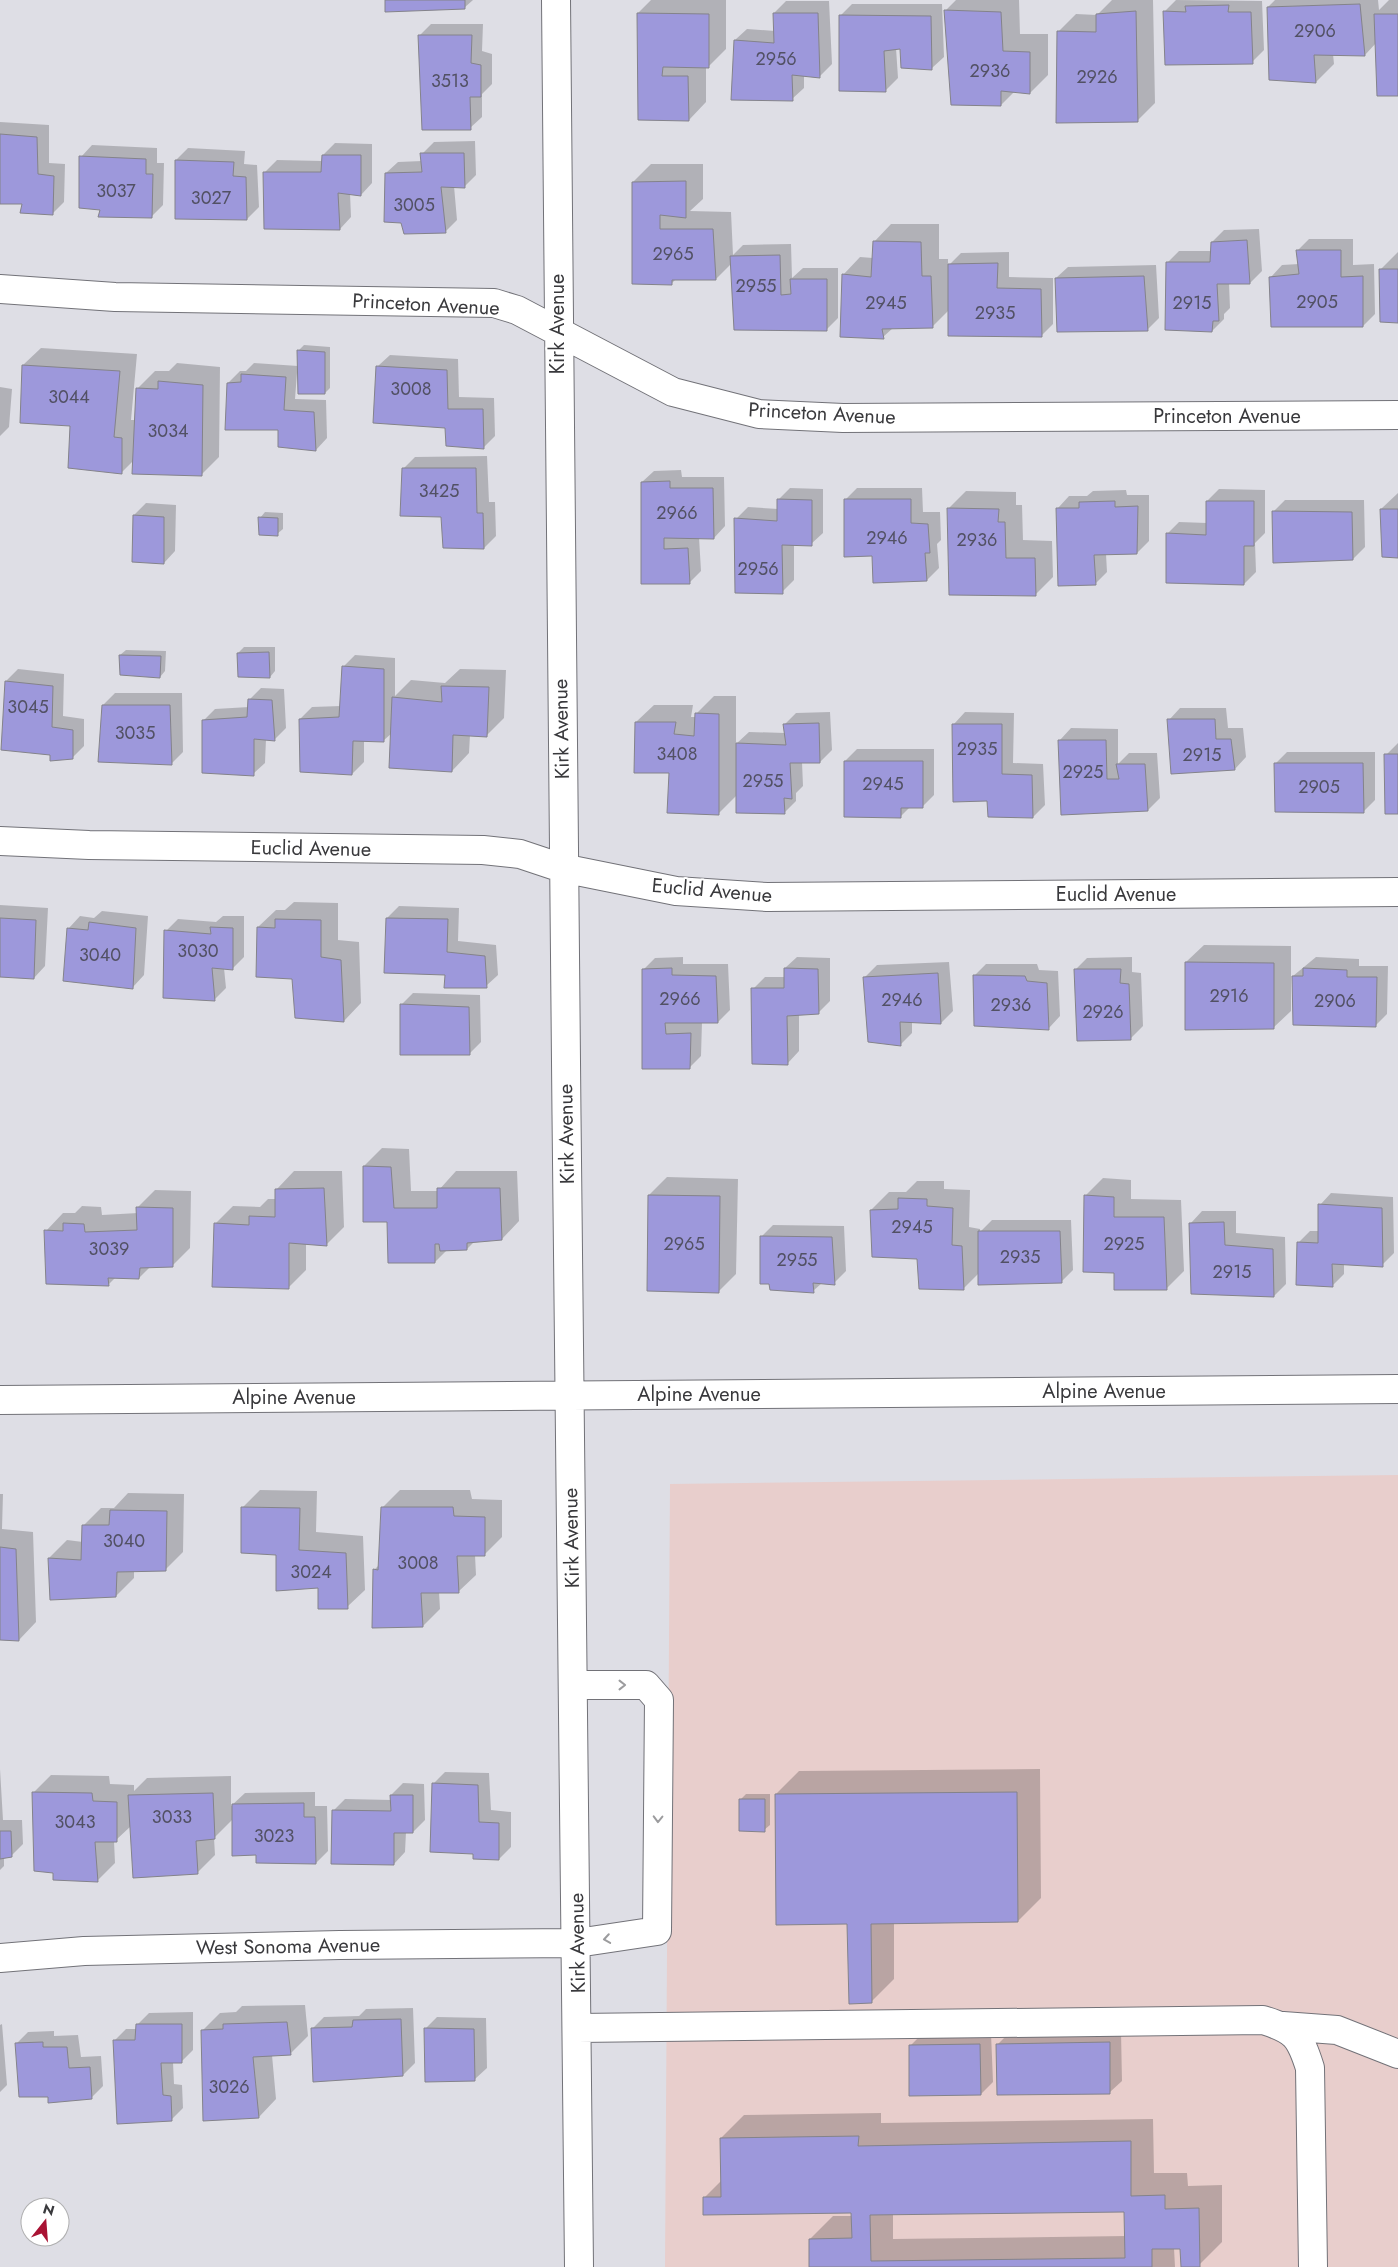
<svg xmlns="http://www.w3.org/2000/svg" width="1398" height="2267" font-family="Jost,sans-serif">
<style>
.education{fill:#e8cecc}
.shadow{fill:#0003;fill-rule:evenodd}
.building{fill:#9d98db;stroke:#84838a;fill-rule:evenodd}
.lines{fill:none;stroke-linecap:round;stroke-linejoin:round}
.minor-casing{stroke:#727278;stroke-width:30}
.minor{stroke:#fff;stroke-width:28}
.oneway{stroke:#9c9c9e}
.labels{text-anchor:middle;stroke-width:4;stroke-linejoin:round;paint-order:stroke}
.number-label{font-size:18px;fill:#525164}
.street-label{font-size:20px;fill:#39393c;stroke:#fff}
</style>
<rect width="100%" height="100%" fill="#dedee5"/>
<path class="education" d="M1398,1475V2267H665L670,1484Z"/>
<path class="shadow" d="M386,0H473L464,8Z
M651,0H726V49L708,67H706V102L689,120L639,118L638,13Z
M956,0H1019L1020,34H1048V75L1030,93L1015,91L1001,105L952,104L946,10Z
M1112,0H1153L1155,103L1137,121L1058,32L1076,14L1097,15Z
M1176,0L1262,1L1264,50L1252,62L1164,12Z
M1275,0H1378L1379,10L1389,0H1398V95L1376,43L1365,55L1333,54L1334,64L1316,82L1271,79L1268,7Z
M786,1H829L832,64L820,76L804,75V88L792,99L735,40L747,29L775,31L774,13Z
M852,4H942L944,57L932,68L903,67L901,48H896L898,78L886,90L840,16Z
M431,24H483L482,51L492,54V84L482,94V117L470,128L419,36Z
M0,122L49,125V163L65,164L64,202L53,213L23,203H0Z
M475,141L476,175L464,187L454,186L457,220L445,232L386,173L398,162L422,161V154L434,142Z
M335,143L372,144V183L361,195L350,193L351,217L340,229L265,172L277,160L323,161V155Z
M92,145L157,148V163H164L163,205L151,217L102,209L81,157Z
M188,148L245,151L244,164L257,165L259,207L247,219L176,160Z
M651,164H703V199L690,211L731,212L733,255L743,245L791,244L792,278L803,268H838V318L826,330L732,263L716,279L677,278L671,284L633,182Z
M891,224H939V259H948V266L961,253L1009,252V277L1053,278V324L1041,336L949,310L932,327L893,328L883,337L843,275L860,257L873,258L874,242Z
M1259,229L1262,271L1250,283H1229L1230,308L1224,314V319L1212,331L1167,263L1179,251H1211L1212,242L1224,230Z
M1309,239H1353V265L1374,264L1375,314L1363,326L1271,277L1282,265L1299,264L1297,251Z
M1398,252V321L1380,270Z
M1156,265L1159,318L1147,330L1056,278L1068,267Z
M304,345L330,347V388L325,393L297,373L295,399L326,400L327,438L316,450L279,429L228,383L240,371H246L254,363L298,366V351Z
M41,348L137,354L131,420H136L137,389L155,371H169L177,363L220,367L219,457L201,475L134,460L122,472L71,425L23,365Z
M390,355L458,359L459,397L494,398L495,436L484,447L446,427L378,366Z
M0,387L12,389L9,427L0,436Z
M487,456L489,502H495L496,536L484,548L442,516L403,469L415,457Z
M681,470L682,477H724L725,526L714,538L699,537L701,571L689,583H642V482L654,471Z
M790,488L823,489V533L811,544H794V580L782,592L736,519L748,507L778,509V500Z
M857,488H922L923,512H940L941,540L937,544L939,568L927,580L875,582L873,555L845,500Z
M1219,489L1265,490V533L1255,543L1256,572L1244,584L1167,534L1179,522L1207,523V501Z
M1126,490L1127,495H1149V541L1137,553L1106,554L1107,572L1096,583L1058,508L1069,496H1087L1093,491Z
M966,491L1016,492V505H1022L1023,540L1052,541L1053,577L1035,595L948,509Z
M1398,493V556L1381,509Z
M1285,500H1364L1365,547L1353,559L1273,512Z
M146,503L176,505L175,551L164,563L134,515Z
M265,512L283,513V529L277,534L260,518Z
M244,647H275V671L270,677L238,653Z
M126,650L166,651L165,671L160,677L120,655Z
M355,655L395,658V696L411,680L445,683L460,669L506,670L504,718L486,736L470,735L469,753L452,771L392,733L383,741L364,740V762L352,774L300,719L312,707L341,706L343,667Z
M18,669L64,674L63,716L84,719V746L72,758L6,681Z
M261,688L284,689L286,728L274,740L266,739L265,763L253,774L203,721L215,709L249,707V700Z
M115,693H182L183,752L171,764L103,705Z
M714,696H736V744L749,732L785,733L784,725L796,713L830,712L832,750L820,762H802L803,786L796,793V801L784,813L737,795L719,813L670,772L636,722L654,705H693L691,717H696V714Z
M1180,708H1226L1228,728H1243L1246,757L1235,769L1169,720Z
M965,712L1014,713L1013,763L1043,764L1045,805L1033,817L988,800L954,724Z
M1071,728L1118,729V764L1129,753H1157L1160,798L1148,810L1062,814L1060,740Z
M1398,743V813L1386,755Z
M857,749H934V795L922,807H910L901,816L845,761Z
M1287,752H1375V800L1363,812L1275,764Z
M294,902L338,903V940L359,942L361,1003L344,1021L293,977L258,927L276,910H285Z
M0,905L48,908L45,966L34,978L0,976Z
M399,906L459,908L458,941L496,945L498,975L486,986L446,974L387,918Z
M102,911L148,916L144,975L133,987L64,980L69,928L80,916L94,918Z
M223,916H244V957L232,969L224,968L226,988L214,1000L166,931L178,919L216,922Z
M1204,945L1291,946V1011L1273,1028L1186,962Z
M683,957V964H728L730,1010L718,1022H702L701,1056L689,1068H643V970L655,958Z
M797,957L830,958V1001L818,1013L799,1014V1051L788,1063L753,989L765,977H785V968Z
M1132,957V972L1141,973L1143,1026L1131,1038L1075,970L1087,958Z
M1316,957L1359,959V966H1388L1387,1014L1376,1025L1293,976Z
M949,962L953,1011L941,1023L912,1022V1033L900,1045L865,977L877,965Z
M986,964H1037L1039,970L1058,971L1060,1016L1049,1028L975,975Z
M413,993L480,995L481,1042L469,1054L401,1005Z
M382,1148L409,1149L411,1191H438L456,1171H517L519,1221L502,1239L475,1241L467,1249L447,1250L435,1262L388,1221L364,1166Z
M294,1171H342L344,1227L326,1245L306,1243V1270L289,1287L215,1224L233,1206L260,1207L268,1199H276L277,1189Z
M667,1177L738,1179L736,1274L718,1292L649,1195Z
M1103,1178L1131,1180V1199L1181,1200L1184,1271L1167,1288L1115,1271L1085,1196Z
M917,1181H944V1189L970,1190L969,1227L980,1229V1232L992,1220H1071L1073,1270L1061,1282L979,1273L963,1289L918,1257L871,1210L889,1192H906Z
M155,1190L191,1191L190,1248L172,1266L150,1267L139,1278L116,1277L108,1285L46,1231L63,1213H75L82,1206L101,1207L102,1215L138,1213L137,1208Z
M1331,1193L1393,1197L1394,1253L1382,1265L1344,1263V1274L1332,1286L1298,1243L1310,1231H1319L1320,1205Z
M1202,1211H1236V1233L1285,1237L1286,1284L1274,1296L1191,1223Z
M773,1225L844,1226L846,1271L834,1283H822L813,1291L761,1237Z
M260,1490L317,1491L316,1532L363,1536L365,1590L347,1607L277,1554L243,1507Z
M400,1490H470L472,1499L502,1500V1537L484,1555H475L476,1575L458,1592H439L440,1609L423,1626L374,1570L380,1564L382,1508Z
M128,1493L184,1494L183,1552L165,1570H134V1578L116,1596L51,1599L49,1558L67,1540L83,1542V1526L101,1508H114Z
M0,1494H3L2,1529L33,1532L36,1622L19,1640L0,1639Z
M0,1769L3,1820H22L23,1844L11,1856L4,1857V1866L0,1870Z
M1040,1769L1041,1898L1018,1921L894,1922V1979L871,2002L848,1922L776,1794L799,1771Z
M445,1772L489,1773L491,1810L511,1812V1847L499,1859L475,1853L433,1784Z
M51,1775L109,1776L110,1784L134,1785V1791L147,1778L231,1776V1806L245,1793L315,1792V1806H327L328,1851L316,1863L257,1854L233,1819L214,1838L215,1855L197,1873L131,1826L116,1840L114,1841L115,1863L97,1881L54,1871L33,1793Z
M403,1783L424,1784L425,1820L413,1832H406L405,1852L394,1864L333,1811L345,1799L392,1800L391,1795Z
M746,1794H770V1825L764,1830L740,1800Z
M305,2005L308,2036L290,2054L272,2055L276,2099L259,2117L202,2031L220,2013L236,2012L242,2006Z
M413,2008L415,2063L403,2075L313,2028L324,2017L359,2016L366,2009Z
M193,2012V2050L181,2062H173L174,2084L182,2085L183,2108L171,2120L114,2041L126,2029H137V2025L149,2013Z
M437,2017L486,2018L487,2068L475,2079L425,2029Z
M2,2024L7,2085L0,2092V2025Z
M54,2031V2036L78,2035L81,2057L101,2056L103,2086L91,2098L49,2096L16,2044L28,2032Z
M1121,2031L1122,2081L1110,2092L997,2045L1009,2033Z
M991,2033L993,2082L981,2094L910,2046L922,2034Z
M881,2113V2123L1153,2119L1154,2173H1187L1188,2186L1222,2185V2242L1199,2265L1181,2248H1174L1175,2267H810V2239L833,2216H853L852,2211L704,2198L722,2180L721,2138L744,2115ZM1125,2211L1126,2236L893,2239V2213Z"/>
<path class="building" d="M385,0H465V9L385,12Z
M1360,4L1365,56L1314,55L1316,83L1269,80L1267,7Z
M1229,5L1228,12H1251L1253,64L1165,65L1163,11L1186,12L1185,6Z
M944,10L1001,12L1003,51L1030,52V94L1001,91V106L951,105Z
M1136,11L1138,122L1056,123L1057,31L1096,32V14Z
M637,13L709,14V68L663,67L662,76H688L689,121L638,120Z
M773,13H818L820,78L792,75L793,101L731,100L734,40L774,43Z
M1374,14H1398V96H1377Z
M839,15L931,16L932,70L901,68L900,49L884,51L886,92L839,91Z
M418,35H472L471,63L481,65V97H470L471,130H422Z
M0,134L37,137L38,174L54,176L53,215L20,213L22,204H0Z
M420,153H464L465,188L441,187L446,233L404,234L401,223L384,222L385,173L422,172Z
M322,155H361V196L338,193L340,230L264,229L263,172H321Z
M79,156L146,159V174H153L152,218L98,217L100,210L79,208Z
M175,160L234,162L233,176L246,177L247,220L175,219Z
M686,181V218L660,215V229H713L716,280H672V285L632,284V182Z
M1247,240L1250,284H1217L1219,321H1213L1212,332L1165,330L1166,262H1210L1211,242Z
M873,241L921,242L922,276H931L933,328L882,329L884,339L840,337L842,274L871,277Z
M1296,250H1341V277L1363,276V327H1271L1269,277L1299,274Z
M780,255L781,295L791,294L790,279H827V331L734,330L730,256Z
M998,263L997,288L1041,289L1042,337L948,336V264Z
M1379,269H1398V323L1380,322Z
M1144,276L1148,331L1057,332L1055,278Z
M297,350L325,352V394H298Z
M22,365L120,371L114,437L122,438V474L68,468L70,426L20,423Z
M376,366L447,370L448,409H483L484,449L446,446L445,428L373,423Z
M241,374L286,377L284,410L314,412L316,451L278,447V430H225L227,383L241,382Z
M158,381L203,385L202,476L132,474L136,388L158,389Z
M402,468H476L477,513H483L484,549L443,548L441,517L400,516Z
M670,481V488H713L714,539L664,538V549L688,548L690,584H641V482Z
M777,499L812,500V546L782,545L783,594L735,593L734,518L777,521Z
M844,499H911V523L928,524L930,553H925L927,581L873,583L872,556L844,557Z
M1115,501V507L1138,506L1137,554L1094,555L1096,585L1058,586L1056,508H1079V502Z
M1206,501H1254V546H1244V585L1166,583V533L1206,535Z
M947,508L999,509L998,522H1005L1006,558H1035L1036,596L949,595Z
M1380,509H1398V558L1382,557Z
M1272,511L1352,512L1353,560L1273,563Z
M133,515L164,517V564L132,562Z
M258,517L278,518V536L259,535Z
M269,652L270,678L238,677L237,653Z
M119,655L161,656L160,678L120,675Z
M342,666L384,669V742L353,741L352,775L300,772L299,719L339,717Z
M5,681L53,686L52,727L73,730V759L50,761V755L1,750Z
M441,686L489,687L487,737L453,735L452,772L389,768L392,697L442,702Z
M248,699L272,700L275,741L254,739V776L202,773V720L247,717Z
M102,705H170L172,765L98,762Z
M695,713L719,714V815L667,813L669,773H634L635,722H676L674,734L694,736Z
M1167,719H1215L1216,739H1231L1235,770L1171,774Z
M819,723L820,763H790L792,799L784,798L785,814L736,813V743L786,745L783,724Z
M952,724H1002V774L1032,775L1033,818L988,817L987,801L953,802Z
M1058,740H1106L1107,779H1119L1116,764H1145L1148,811L1061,815Z
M1384,754H1398V814H1385Z
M844,761H923V808H901V818L844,817Z
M1274,763H1363L1364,813L1275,812Z
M0,918L36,920L34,979L0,977Z
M386,918L448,919L447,952L485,956L487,988H444L445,975L384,973Z
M275,919L321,920V957L341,960L344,1022L295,1018L292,979L256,977L257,927L275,928Z
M89,922L136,928L133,989L63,981L67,928L88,930Z
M210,927L233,928V970L212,968L215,1001L163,998L164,930L211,934Z
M1185,962L1274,963V1029L1185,1030Z
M672,968V975L716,976L718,1023H665L666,1034L691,1033L690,1069H642V969Z
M784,968L818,969L819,1014L787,1016L788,1065L752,1064L751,988H784Z
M1303,968L1347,970V977H1377L1376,1027L1293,1025L1292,976H1303Z
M1074,969H1121L1120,983L1129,984L1131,1040L1077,1041Z
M938,973L941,1024L900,1022L901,1046L868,1042L863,977Z
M973,975L1025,976L1027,981L1047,983L1049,1030L974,1026Z
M400,1004L469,1007L470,1055H400Z
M363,1166L391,1167L394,1208H437V1188H500L502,1240L467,1243V1250L440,1251L439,1244H435V1263H388L387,1222H363Z
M324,1188L327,1246L289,1243V1289L212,1287L214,1223L249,1225V1216L275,1217V1189Z
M648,1195L720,1196L719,1293L647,1291Z
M1084,1195L1114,1197V1217H1164L1167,1290H1114V1273L1083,1272Z
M898,1198L927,1199V1206L953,1208L952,1245L962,1246L964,1290L919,1289L917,1259L872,1257L870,1210L898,1209Z
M1318,1204L1382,1208L1383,1267L1332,1264L1333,1287L1296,1285L1297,1242L1318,1243Z
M136,1207L173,1208V1267L140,1268L139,1279L108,1278L109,1286L46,1284L44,1230L63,1231V1223L84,1224L85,1232L137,1230Z
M1224,1222L1225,1245L1273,1249L1274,1297L1191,1294L1189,1223Z
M978,1231H1060L1062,1283L978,1285Z
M760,1236L832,1237L835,1285L813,1283L814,1293L770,1290L769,1284H760Z
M241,1507L300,1508L299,1550L346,1553L348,1609H318V1588L276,1591V1555L241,1553Z
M381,1507H453L454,1516L485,1517V1556H457L459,1593H421L423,1627L372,1628L373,1569L378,1570Z
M110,1510L167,1511L166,1571L117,1572L116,1597L50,1600L48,1558L81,1560L82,1525H109Z
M0,1547L16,1549L19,1641L0,1640Z
M432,1783L478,1785L479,1822L499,1823V1860L473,1859V1854L430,1852Z
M32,1792L92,1793L93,1801L117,1802V1842H95L98,1882L53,1880V1873L34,1871Z
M1017,1792L1018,1922L871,1924L872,2003L849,2004L847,1924L776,1925L775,1794Z
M213,1793L215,1839L196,1841L198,1874L133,1878L128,1795Z
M390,1795H413V1833H394V1865L331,1864L332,1810L391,1811Z
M739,1799H765V1832L739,1831Z
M304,1803V1817H315L316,1864L256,1863V1855L232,1856V1804Z
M0,1831H11L12,1857L0,1859Z
M401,2019L403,2076L313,2082L311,2028L352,2027L353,2020Z
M287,2022L291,2055L253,2057L259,2118L203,2121L201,2030L223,2029V2024Z
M136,2024H182V2063H161L163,2095L171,2096L172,2121L117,2124L113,2040H135Z
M424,2028L474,2029L475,2081L425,2082Z
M43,2042V2047H67L69,2068L90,2067L92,2099L48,2103V2097H19L15,2043Z
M1110,2042V2094L997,2095L996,2044Z
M980,2044L981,2095L909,2096V2045Z
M859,2136L858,2146L1131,2141V2196L1165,2195V2209L1199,2208L1200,2267H1181L1180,2249H1152V2267H809V2239L852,2238L851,2213L703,2215V2197H721L720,2138ZM1124,2212L1125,2258L871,2261L870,2215Z"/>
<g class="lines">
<g class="minor-casing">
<path id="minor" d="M556,0C558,756 575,1511 579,2267
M0,289L115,297L494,303L517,310L673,392L759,414L843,418L1398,415
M0,841L89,845L483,850L520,854L562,868L676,891L767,897L1398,892
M0,1400L1398,1389
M0,1958L84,1951L340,1945L577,1943L657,1931L659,1700L646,1685H573
M1283,2026L1337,2030L1398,2054
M578,2028L1263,2020C1295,2030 1300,2036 1310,2068L1313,2267"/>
</g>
<use href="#minor" class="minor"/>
</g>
<defs><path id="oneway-chevron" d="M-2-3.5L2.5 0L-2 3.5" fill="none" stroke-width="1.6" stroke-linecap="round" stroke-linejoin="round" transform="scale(1.25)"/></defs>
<g class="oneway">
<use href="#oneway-chevron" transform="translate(622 1685)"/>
<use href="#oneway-chevron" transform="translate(658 1819) rotate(91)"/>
<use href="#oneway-chevron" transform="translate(607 1939) rotate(171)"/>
</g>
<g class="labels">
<g class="number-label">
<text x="1315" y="37">2906</text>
<text x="776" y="65">2956</text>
<text x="990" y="77">2936</text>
<text x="1097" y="83">2926</text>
<text x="450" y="87">3513</text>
<text x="116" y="197">3037</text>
<text x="211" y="204">3027</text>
<text x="414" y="211">3005</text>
<text x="673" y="260">2965</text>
<text x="756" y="292">2955</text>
<text x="1317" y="308">2905</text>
<text x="886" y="309">2945</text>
<text x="1192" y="309">2915</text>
<text x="995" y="319">2935</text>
<text x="411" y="395">3008</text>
<text x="69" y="403">3044</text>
<text x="168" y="437">3034</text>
<text x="439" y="497">3425</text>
<text x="677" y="519">2966</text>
<text x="887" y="544">2946</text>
<text x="977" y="546">2936</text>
<text x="758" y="575">2956</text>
<text x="28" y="713">3045</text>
<text x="135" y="739">3035</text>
<text x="977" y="755">2935</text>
<text x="677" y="760">3408</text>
<text x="1202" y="761">2915</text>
<text x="1083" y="778">2925</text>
<text x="763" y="787">2955</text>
<text x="883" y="790">2945</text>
<text x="1319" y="793">2905</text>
<text x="198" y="957">3030</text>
<text x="100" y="961">3040</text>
<text x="1229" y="1002">2916</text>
<text x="680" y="1005">2966</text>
<text x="902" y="1006">2946</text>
<text x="1335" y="1007">2906</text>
<text x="1011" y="1011">2936</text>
<text x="1103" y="1018">2926</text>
<text x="912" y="1233">2945</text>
<text x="684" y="1250">2965</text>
<text x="1124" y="1250">2925</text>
<text x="109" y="1255">3039</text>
<text x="1020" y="1263">2935</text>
<text x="797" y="1266">2955</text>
<text x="1232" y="1278">2915</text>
<text x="124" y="1547">3040</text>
<text x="418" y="1569">3008</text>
<text x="311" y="1578">3024</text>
<text x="172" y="1823">3033</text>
<text x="75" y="1828">3043</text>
<text x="274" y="1842">3023</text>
<text x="229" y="2093">3026</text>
</g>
<g class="street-label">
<text transform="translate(426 304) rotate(3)" y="7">Princeton Avenue</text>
<text transform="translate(557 324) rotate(-90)" y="7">Kirk Avenue</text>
<text transform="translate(822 413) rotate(3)" y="7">Princeton Avenue</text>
<text x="1227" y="423">Princeton Avenue</text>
<text transform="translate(561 729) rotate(-91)" y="7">Kirk Avenue</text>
<text transform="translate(311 848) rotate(1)" y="7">Euclid Avenue</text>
<text transform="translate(712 890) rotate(5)" y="7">Euclid Avenue</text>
<text x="1116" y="901">Euclid Avenue</text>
<text transform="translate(566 1134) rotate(-91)" y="7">Kirk Avenue</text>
<text x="1104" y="1398">Alpine Avenue</text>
<text x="699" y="1401">Alpine Avenue</text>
<text x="294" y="1404">Alpine Avenue</text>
<text transform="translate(571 1538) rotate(-91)" y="7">Kirk Avenue</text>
<text transform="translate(577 1943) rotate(-91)" y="7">Kirk Avenue</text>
<text transform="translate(288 1946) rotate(-1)" y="7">West Sonoma Avenue</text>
</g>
</g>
<g transform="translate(45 2222) rotate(17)"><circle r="24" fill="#ffffff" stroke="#b0b0b1"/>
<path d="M0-4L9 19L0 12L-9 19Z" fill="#a91233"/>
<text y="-8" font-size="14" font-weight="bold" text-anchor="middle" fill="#39393c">N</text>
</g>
</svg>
